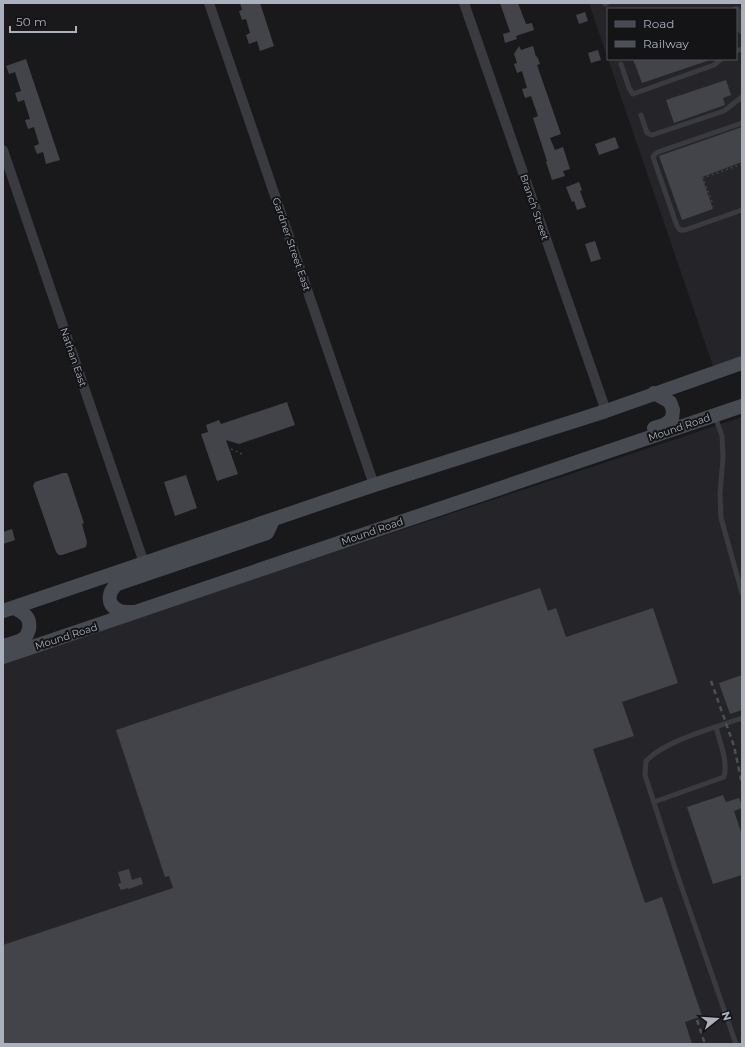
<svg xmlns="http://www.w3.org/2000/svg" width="745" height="1047" font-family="Montserrat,sans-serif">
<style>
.built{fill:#252529}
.building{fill:#434449}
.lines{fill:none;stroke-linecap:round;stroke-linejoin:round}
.path{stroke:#3f4348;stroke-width:1.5;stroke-dasharray:2 3;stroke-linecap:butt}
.lane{stroke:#3a3b41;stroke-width:5}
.street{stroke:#3a3b41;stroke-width:10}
.secondary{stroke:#474b51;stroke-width:14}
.rail{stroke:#4c5056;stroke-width:2.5;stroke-dasharray:5 4;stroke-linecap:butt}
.labels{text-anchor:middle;stroke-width:4;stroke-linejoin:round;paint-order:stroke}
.street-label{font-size:10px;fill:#aab1bc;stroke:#141417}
</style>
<rect width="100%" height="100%" fill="#19191c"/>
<path class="built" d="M589,3H742V356L713,366L608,59H736V9H608V59Z
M742,417V1044H3V665L97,631Z"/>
<path class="building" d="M240,3H260L274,46L260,51L257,41L249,44L246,35L250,33L246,19L242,20L239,11L242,10Z
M500,3H518L526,24L532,23L534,30L516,36L517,39L505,43L503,34L510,32Z
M585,12L588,21L579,24L576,15Z
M519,46L521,50L533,46L536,57L537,56L540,64L537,65L561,134L550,138L555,150L563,147L570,169L563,171L565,176L552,180L546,162L547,161L533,118L538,116L531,96L525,98L522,89L527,88L522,71L517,73L514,64L517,63L514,54Z
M598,50L601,60L591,63L588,53Z
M26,59L60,160L46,164L43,152L37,154L34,146L39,144L34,127L28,129L25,120L30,119L24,100L18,102L15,93L21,91L15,72L9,74L6,66Z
M633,59H709L710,60L642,83Z
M726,80L731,95L723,98L725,105L674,123L666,100Z
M742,127V162L702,177L713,209L682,220L659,156Z
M615,137L619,148L599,155L595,144Z
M579,182L582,190L580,191L586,207L577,210L574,201L572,202L566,187Z
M595,241L601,259L591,262L585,244Z
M287,402L295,425L239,444L226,440L238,474L217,481L201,434L208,432L206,425L219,420L221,424Z
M63,473H67L68,475L84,523L82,524L87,542L86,547L62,555H59L56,552L33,486L35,482Z
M186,475L197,508L175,516L164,482Z
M12,529L15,540L3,544V532Z
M540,588L548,611L556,608L566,637L653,608L678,683L622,702L634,736L593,749L645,903L662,897L702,1016L685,1022L692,1044H3V945L173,888L169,876L165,877L116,730Z
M742,675V710L730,714L719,683Z
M723,795L726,802L739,798L742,805V808L734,811L742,835V875L713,884L687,807Z
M129,869L132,880L141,877L143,884L129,889L128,888L121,890L118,884L121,883L118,872Z"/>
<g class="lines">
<path class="path" d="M712,202L703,178L742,164
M713,207V206
M231,449L242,454"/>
<path class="lane" d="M605,4L607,3
M736,51L742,49
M621,64L629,88L633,94L714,65L721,59
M641,115L647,133L652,135L724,111L742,97
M742,123L658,152L655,154L653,157L677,226L680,230H685L742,210
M715,416L722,436L723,457L720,494L721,518L742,593
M654,802L724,777C728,761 720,743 716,727
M736,1044L676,871L645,775L646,761C666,740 714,728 742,718"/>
<path class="street" d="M209,3L374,485
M464,3L606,411
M736,11L742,29
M3,150L144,563"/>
<path class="secondary" d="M654,428L664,425L672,419L673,410L670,402L654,393
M3,611L374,485L606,411L742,363
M134,612C129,612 123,613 118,610C106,604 108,592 117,584L267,533L273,520
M3,646C9,644 20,642 24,638C27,636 28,633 29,629C31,617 24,613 14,608
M3,657L742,406"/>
<path class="rail" d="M711,681L734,746L742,784
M697,1020L705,1044"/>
</g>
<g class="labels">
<g class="street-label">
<text transform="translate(535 207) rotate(71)" y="4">Branch Street</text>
<text transform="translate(292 244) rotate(71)" y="4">Gardner Street East</text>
<text transform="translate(74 357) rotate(71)" y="4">Nathan East</text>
<text transform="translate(679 427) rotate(-19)" y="4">Mound Road</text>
<text transform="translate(372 531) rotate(-19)" y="4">Mound Road</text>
<text transform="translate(66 636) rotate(-18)" y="4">Mound Road</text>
</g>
</g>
<rect width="745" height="1047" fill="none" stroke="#aab1bc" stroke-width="8"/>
<rect x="607" y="8" width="130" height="52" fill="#141417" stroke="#505359"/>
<rect x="615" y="21" width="20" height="6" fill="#474b51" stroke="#505359"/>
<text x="643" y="28" font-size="12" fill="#aab1bc">Road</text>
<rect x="615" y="41" width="20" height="6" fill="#4c5056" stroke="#505359"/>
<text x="643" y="48" font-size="12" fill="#aab1bc">Railway</text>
<g transform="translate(717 1019) rotate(73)" stroke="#141417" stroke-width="3" paint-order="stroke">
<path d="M0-3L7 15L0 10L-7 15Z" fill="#aab1bc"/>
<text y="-6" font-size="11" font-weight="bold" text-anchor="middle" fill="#aab1bc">N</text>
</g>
<path d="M10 26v6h66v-6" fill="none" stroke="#aab1bc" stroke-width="2"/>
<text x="16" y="26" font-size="12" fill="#aab1bc" stroke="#141417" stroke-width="3" paint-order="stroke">50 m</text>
</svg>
